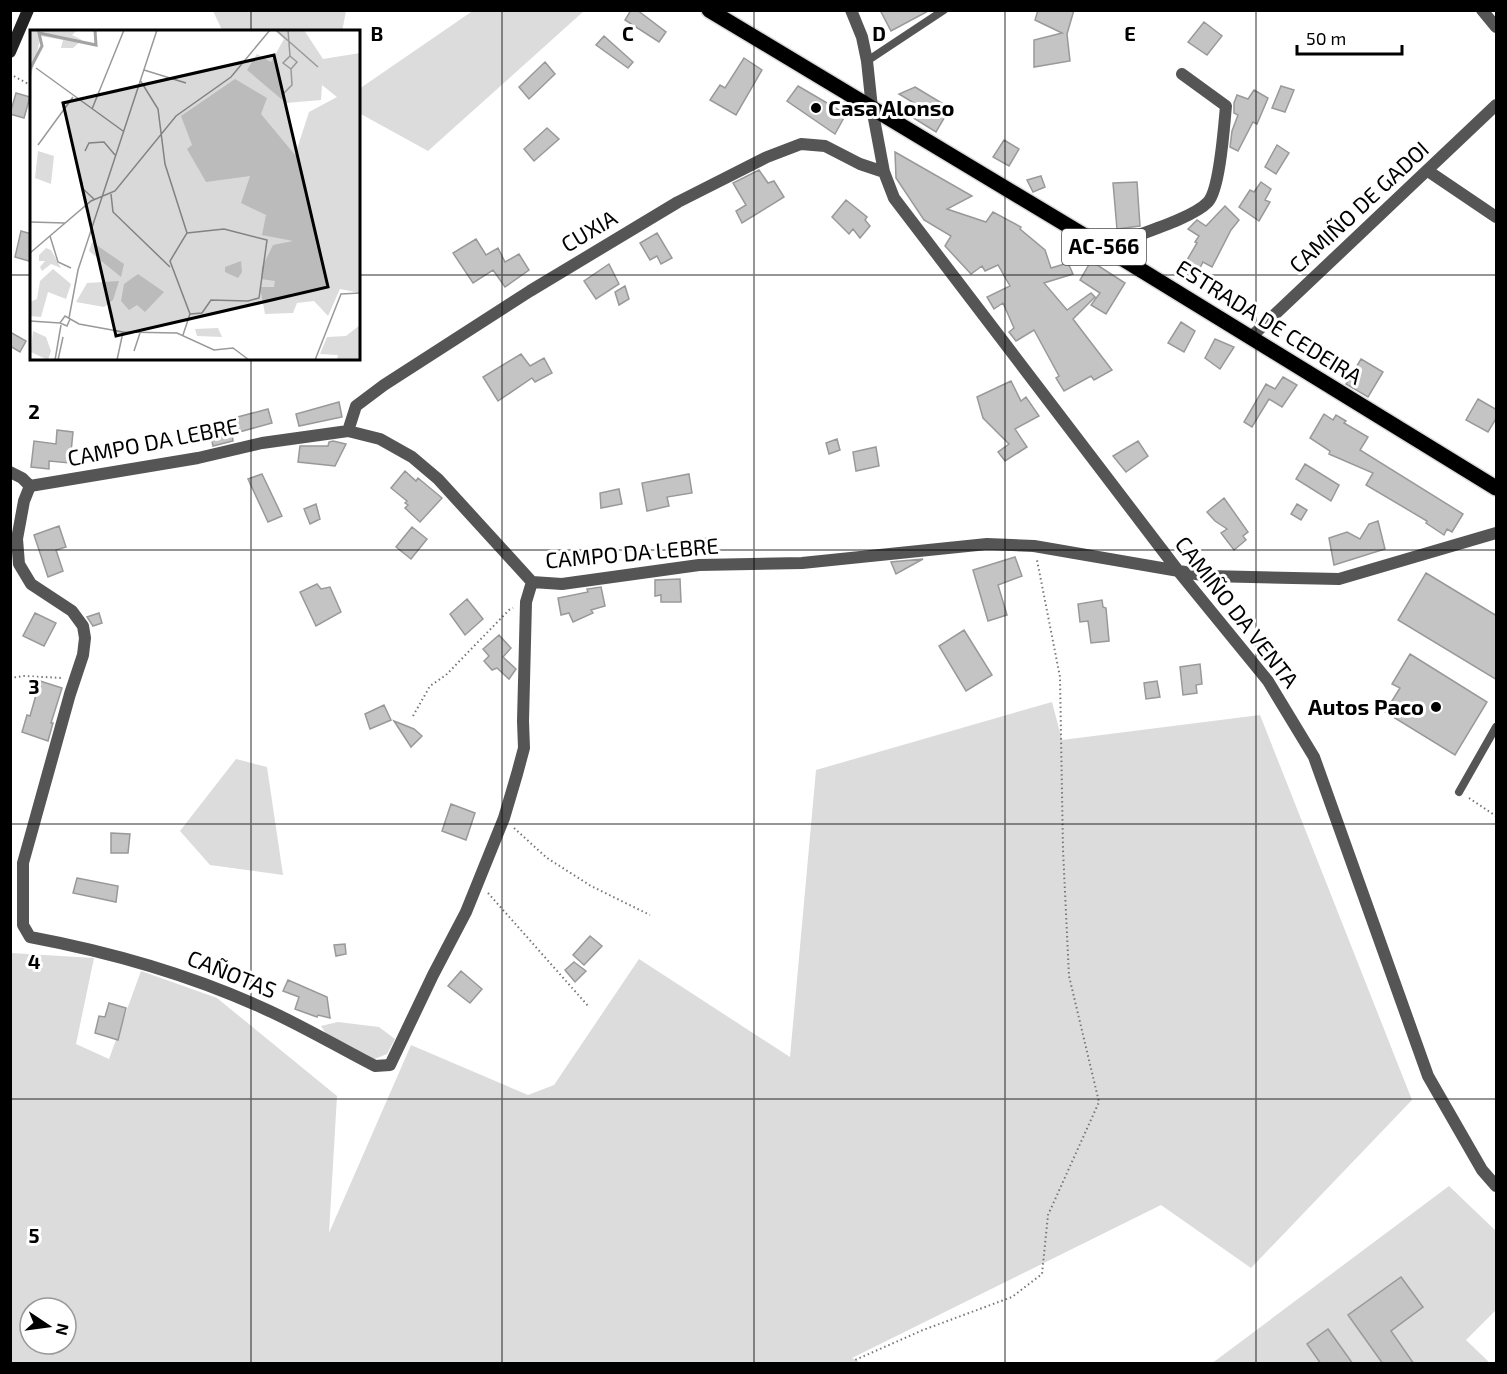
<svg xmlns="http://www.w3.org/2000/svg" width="1507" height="1374" font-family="'Exo 2',sans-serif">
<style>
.green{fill:#dcdcdc;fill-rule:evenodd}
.building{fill:#c4c4c4;stroke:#999;stroke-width:1.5}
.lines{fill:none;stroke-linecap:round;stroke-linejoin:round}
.primary-casing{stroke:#dbdbdb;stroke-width:18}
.path{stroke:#777;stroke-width:2;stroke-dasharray:1.5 3;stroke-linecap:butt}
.lane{stroke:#555;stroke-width:8}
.street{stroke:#555;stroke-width:12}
.secondary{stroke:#222;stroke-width:12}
.primary{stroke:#000;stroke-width:15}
.grid{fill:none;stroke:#000;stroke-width:1.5;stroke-opacity:0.55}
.poi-dot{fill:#000;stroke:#fff;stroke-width:2}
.labels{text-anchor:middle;stroke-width:6;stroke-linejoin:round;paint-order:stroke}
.shield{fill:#fff;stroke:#4c4c4c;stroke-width:1.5}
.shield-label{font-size:21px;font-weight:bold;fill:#000}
.poi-label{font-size:22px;font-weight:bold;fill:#000;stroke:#fff;text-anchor:start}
.street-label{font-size:22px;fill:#000;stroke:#fff}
.inset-river{fill:none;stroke:#a3a3a3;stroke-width:3}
.inset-road{fill:none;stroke:#999;stroke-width:1.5}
.view{fill:#000;fill-opacity:0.15;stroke:#000;stroke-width:3}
.inset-edge{fill:none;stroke:#000;stroke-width:3}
.grid-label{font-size:20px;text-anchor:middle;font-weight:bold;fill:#000;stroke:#fff;stroke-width:6;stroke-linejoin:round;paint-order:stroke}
</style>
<rect width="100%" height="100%" fill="#fff"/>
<path class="green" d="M474,10L584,11L428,151L359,113V89Z
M213,11H346L342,32L227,31L221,28Z
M1052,702L1062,740L1260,715L1412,1100L1251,1268L1161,1205L852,1358L861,1363L11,1364V953L94,958L76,1044L109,1059L141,971L217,998L337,1096L329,1233L411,1045L528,1095L554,1085L639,959L790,1057L816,770ZM30,1308H66V1344H30Z
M236,759L267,767L283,875L210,865L180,831Z
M338,1022L379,1027L395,1039L387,1054L372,1060L329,1038L321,1026Z
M1449,1186L1496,1231V1310L1466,1340L1490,1363L1211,1364Z"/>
<path class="building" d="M631,10H637L666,32L659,42L625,20Z
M880,10H930L891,31Z
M1038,10H1074L1067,34L1070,61L1034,67V40L1062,33L1035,20Z
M1204,22L1222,36L1207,55L1188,42Z
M604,36L633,62L628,68L596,45Z
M744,58L762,70L736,115L710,100L720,85L725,88Z
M545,62L555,74L529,99L519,87Z
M798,86L846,114L835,134L787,101Z
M1281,86L1294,90L1285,112L1272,108Z
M915,87L950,108L936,132L907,114L914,103L899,94Z
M1254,90L1268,98L1257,124L1253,122L1238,151L1230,147L1232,131L1238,115L1234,113V103L1237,95L1248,99Z
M16,93L30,97L24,118L10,114Z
M547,128L559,139L534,161L524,149Z
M1004,140L1019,149L1009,166L993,157Z
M1277,145L1289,153L1276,174L1265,167Z
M895,152L972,196L947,209L986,222L993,212L1021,227L1020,229L1045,250L1051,268L1068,263L1073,274L1044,283L1067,310L1091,293L1095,297L1073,319L1112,370L1094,380L1091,376L1064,391L1056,378L1059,376L1034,330L1016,341L1009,332L1014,328L1003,303L994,309L987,297L1010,286L998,265L985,271L982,266L971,274L945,246L951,236L924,220L896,178Z
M759,170L768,183L774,181L784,197L742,223L736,211L746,205L733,183Z
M1041,176L1045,187L1033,192L1027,180Z
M1137,182L1140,226L1117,229L1113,183Z
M1261,182L1271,189L1265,200L1270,202L1259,221L1239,207L1250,190L1254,192Z
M846,200L867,217L865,220L870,226L860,238L853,229L849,234L832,217Z
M1225,206L1239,220L1231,230L1212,267L1203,262L1194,280L1180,272L1197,243L1195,242L1199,236L1188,229L1197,220L1206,226Z
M21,231L32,234V262L15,257Z
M657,233L672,258L661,264L657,256L650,260L640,243Z
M476,239L486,255L498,248L505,262L519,254L529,270L505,287L493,270L473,283L453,253Z
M1091,261L1125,283L1106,314L1091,305L1100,293L1080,280Z
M609,264L619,284L596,299L584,281Z
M625,286L629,299L619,305L615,292Z
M1181,322L1195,331L1184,352L1168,343Z
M10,332L26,341L20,352L10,346Z
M1215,339L1234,347L1220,369L1205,358Z
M521,354L530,366L544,358L552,373L535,382L532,378L498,401L483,377Z
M1361,359L1383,372L1368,397L1346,384Z
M1283,377L1297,385L1282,407L1269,399L1252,427L1244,422L1266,384L1275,389Z
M1011,381L1021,401L1026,397L1039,416L1015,429L1027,447L1005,461L998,452L1009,444L983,418L977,397Z
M1478,399L1497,410V417L1488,432L1466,420Z
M339,402L342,417L299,426L296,414Z
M268,409L272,423L232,434L233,441L213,446L210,432L227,427L226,420Z
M1324,414L1333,420L1336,415L1346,421L1344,423L1368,437L1360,450L1463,514L1452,532L1447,529L1444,535L1426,523L1427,521L1366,485L1373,473L1329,454L1330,451L1310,438Z
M57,430L73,432L70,463L49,461V469L31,467L34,441L56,444Z
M837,439L840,450L829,454L826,443Z
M333,441L346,444L335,466L298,462L300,446H328L329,442Z
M1138,441L1148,456L1126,472L1113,456Z
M876,447L879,466L856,471L853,452Z
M1305,464L1339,485L1331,501L1296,479Z
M405,471L416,481L418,478L442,498L420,522L405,508L408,505L405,503L407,501L391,488Z
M262,474L282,516L268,522L248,479Z
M689,474L692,493L667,497L669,506L647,511L642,483Z
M619,489L622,504L601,508L600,493Z
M1224,498L1248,532L1243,536L1246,540L1234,550L1221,533L1227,529L1215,521L1207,512Z
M316,504L320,519L310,524L304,509Z
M1297,504L1307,510L1301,520L1291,514Z
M1378,521L1385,549L1334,565L1329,538L1347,532L1360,539L1369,524Z
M59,526L66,547L56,550L63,571L48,577L34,535Z
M412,527L427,539L411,559L396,547Z
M711,538L712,552L701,553L700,539Z
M1015,557L1022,576L998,585L1007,615L988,621L973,570Z
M923,559L896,574L891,562Z
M1426,573L1497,616V680L1398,620Z
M680,579L681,602H661V595L655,596V580Z
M317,584L321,589L330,587L341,612L316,626L300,592Z
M601,587L605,606L591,610L593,613L573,622L569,613L561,615L558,598L588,592L587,589Z
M467,599L483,619L465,635L450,614Z
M1102,600L1103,607L1106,608L1109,641L1091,643L1088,621L1080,622L1078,604Z
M35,613L56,623L44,646L23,636Z
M99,613L102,623L93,626L87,617Z
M964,630L992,675L966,691L939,646Z
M499,635L511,648L503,657L516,669L509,679L497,668L492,670L484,661L489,656L483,649Z
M1410,654L1487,702L1455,755L1385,712L1400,688L1392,684Z
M1200,664L1202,684L1196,685L1197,693L1183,695L1180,667Z
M40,681L62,688L51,723H53L48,741L22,732L27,715L30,716Z
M1157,681L1160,697L1146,699L1144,683Z
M384,705L391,720L370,729L365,714Z
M394,721L414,729L422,736L411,747Z
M451,804L475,813L466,840L442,831Z
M111,833L130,834L128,853H111Z
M77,878L118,886L116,902L73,893Z
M590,936L602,946L584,965L573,955Z
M345,944L346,954L336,956L334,945Z
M574,962L586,971L575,982L565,970Z
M461,971L482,989L470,1003L448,986Z
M288,980L327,997L330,1018L318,1015L317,1017L295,1009L299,997L283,991Z
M109,1003L126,1008L118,1040L95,1033L99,1016L105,1017Z
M1401,1277L1423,1307L1391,1331L1414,1364H1383L1348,1315Z
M1328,1329L1353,1364H1321L1307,1344Z"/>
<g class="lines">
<g class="primary-casing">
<path id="primary" d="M709,10L1110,251L1496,488"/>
</g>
<path class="path" d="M10,74L32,86
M10,678L24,676L63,678
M413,716L430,686L446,675L509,610L513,608
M1469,798L1496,816
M514,828L547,858L591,886L650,915
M488,893L589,1007
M856,1364L855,1360L923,1330L1012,1297L1042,1274L1048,1215L1099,1102L1069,976L1063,850L1060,677L1037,560"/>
<path class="lane" d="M867,61L944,10
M1459,792L1496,727"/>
<path class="street" d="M851,10L862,37L867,61L872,108L884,172L894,198L1179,572L1268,681L1314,757L1428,1076L1482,1170L1496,1186
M1482,10L1496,27
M1428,171L1496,217
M1110,251L1120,242C1142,233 1193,218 1208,202C1220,189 1224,126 1226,106L1182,74
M1250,338L1496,105
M348,431L356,406L384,385L530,291L678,202L767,157L801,144L825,146L860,164L884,172
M10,472L22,478L30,486L198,458L262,443L348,431L380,439L412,457L438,479L532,582L562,584L699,565L802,563L987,544L1034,546L1208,576L1339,579L1496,533
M30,486L24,501L17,539L19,564L31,584L72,611L83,626L85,638L83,655L70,694L23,863V925L30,937C110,952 191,975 265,1009C303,1026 338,1047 375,1066L390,1065L433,975L466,912L504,818L517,774L524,748L523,721L526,602L532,582"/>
<path class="secondary" d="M10,52L28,10"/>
<use href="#primary" class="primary"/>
</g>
<path class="grid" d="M251,10V32M502,10V1364M754,10V1364M1005,10V1364M1256,10V1364M10,275H32M358,275H1496M251,358V1364M10,550H1496M10,824H1496M10,1099H1496"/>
<g class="poi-dot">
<circle cx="816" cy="108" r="6"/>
<circle cx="1436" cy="707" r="6"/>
</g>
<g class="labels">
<rect class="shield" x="1062" y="229" width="84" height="36" rx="4.5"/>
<g class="shield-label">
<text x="1104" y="254">AC-566</text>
</g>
<g class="poi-label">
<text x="828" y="116">Casa Alonso</text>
<text x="1424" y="715" text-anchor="end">Autos Paco</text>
</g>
<g class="street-label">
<text transform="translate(1359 207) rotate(-43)" y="8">CAMIÑO DE GADOI</text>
<text transform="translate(589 231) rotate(-31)" y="8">CUXIA</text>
<text transform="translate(1269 322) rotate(32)" y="8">ESTRADA DE CEDEIRA</text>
<text transform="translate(153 442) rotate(-11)" y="8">CAMPO DA LEBRE</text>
<text transform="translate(632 553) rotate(-5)" y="8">CAMPO DA LEBRE</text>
<text transform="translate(1237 612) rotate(52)" y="8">CAMIÑO DA VENTA</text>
<text transform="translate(232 974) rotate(22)" y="8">CAÑOTAS</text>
</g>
</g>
<g transform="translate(30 30)">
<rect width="330" height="330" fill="#fff"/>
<path d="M0,0H47L42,5L52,10L43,18H31L33,10L11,6L0,50ZM244,0H274L293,29L330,23V263L310,259L298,286L284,271L267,273L263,283L235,284L230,257H244L245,251L231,249L232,237L243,215L263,211L232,205L236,185L211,173L220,146L176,152L157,119L162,115L151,86L205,49L237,68L231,84L265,125L279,82L307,67L292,55L291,70L256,73L217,40L227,24L241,32L254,9ZM8,121L24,126L21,154L5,148ZM62,212L94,234L91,247L59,221ZM16,218L21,220L31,238L21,234L12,241L10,237L15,231H9V225ZM211,231L212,242L208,248L195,242V237ZM23,239L41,254L36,269L18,262L11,287L0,286V272L7,269L10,251ZM108,244L134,262L115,282L107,275L99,280L91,271L94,254ZM89,251L83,270L74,277L46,272L57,253ZM330,295V330H307L308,325L290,324L297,307L316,306ZM188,298L192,307L167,306L165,299ZM3,301L16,307L21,321L18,330L1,322Z" fill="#dcdcdc"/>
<path class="inset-river" d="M0,39L12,16L9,3L66,15L65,0"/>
<path class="inset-road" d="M246,0L288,37M260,26L253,33L261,39M6,38L93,101M114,40L156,53M110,50L128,79L135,134L157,203L140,231L160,284L153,305M252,65L262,55L261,39L267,32L260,26L258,0M62,79L94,0M8,115L43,67M55,121L59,113L74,112L85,125M52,152V158L65,170M81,164L83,182L140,237M0,192L35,193M157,203L194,199L237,210L229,268L218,271L181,270L172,283L160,284M20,206L28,232L41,238M0,223L61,171L85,161L146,86L201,47L240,0M39,288L48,240L127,0M40,289L37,296L30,293L35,286L49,294L93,302L147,303L184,320L203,318L219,330M0,291L30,293M104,321L110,303M25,330L31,295M28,330L33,307M87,330L93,302M285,330L311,264L330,263"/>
<path class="view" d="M244,25L298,257L86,306L33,73Z"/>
<rect width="330" height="330" class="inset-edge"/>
</g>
<g class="grid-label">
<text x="377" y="41">B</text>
<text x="628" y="41">C</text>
<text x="879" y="41">D</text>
<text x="1130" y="41">E</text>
<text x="34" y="419">2</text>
<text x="34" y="694">3</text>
<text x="34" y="969">4</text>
<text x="34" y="1243">5</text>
</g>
<rect width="1507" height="1374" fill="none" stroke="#000000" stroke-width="24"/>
<g transform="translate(48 1326) rotate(103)"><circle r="28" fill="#ffffff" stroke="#999999" stroke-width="1.5"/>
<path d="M0-4.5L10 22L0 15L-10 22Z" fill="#000000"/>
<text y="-9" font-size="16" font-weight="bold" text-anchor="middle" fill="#000000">N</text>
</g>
<path d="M1297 45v9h105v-9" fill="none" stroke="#000000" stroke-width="3"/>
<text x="1306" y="45" font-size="18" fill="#000000" stroke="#ffffff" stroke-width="4.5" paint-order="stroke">50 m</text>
</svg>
